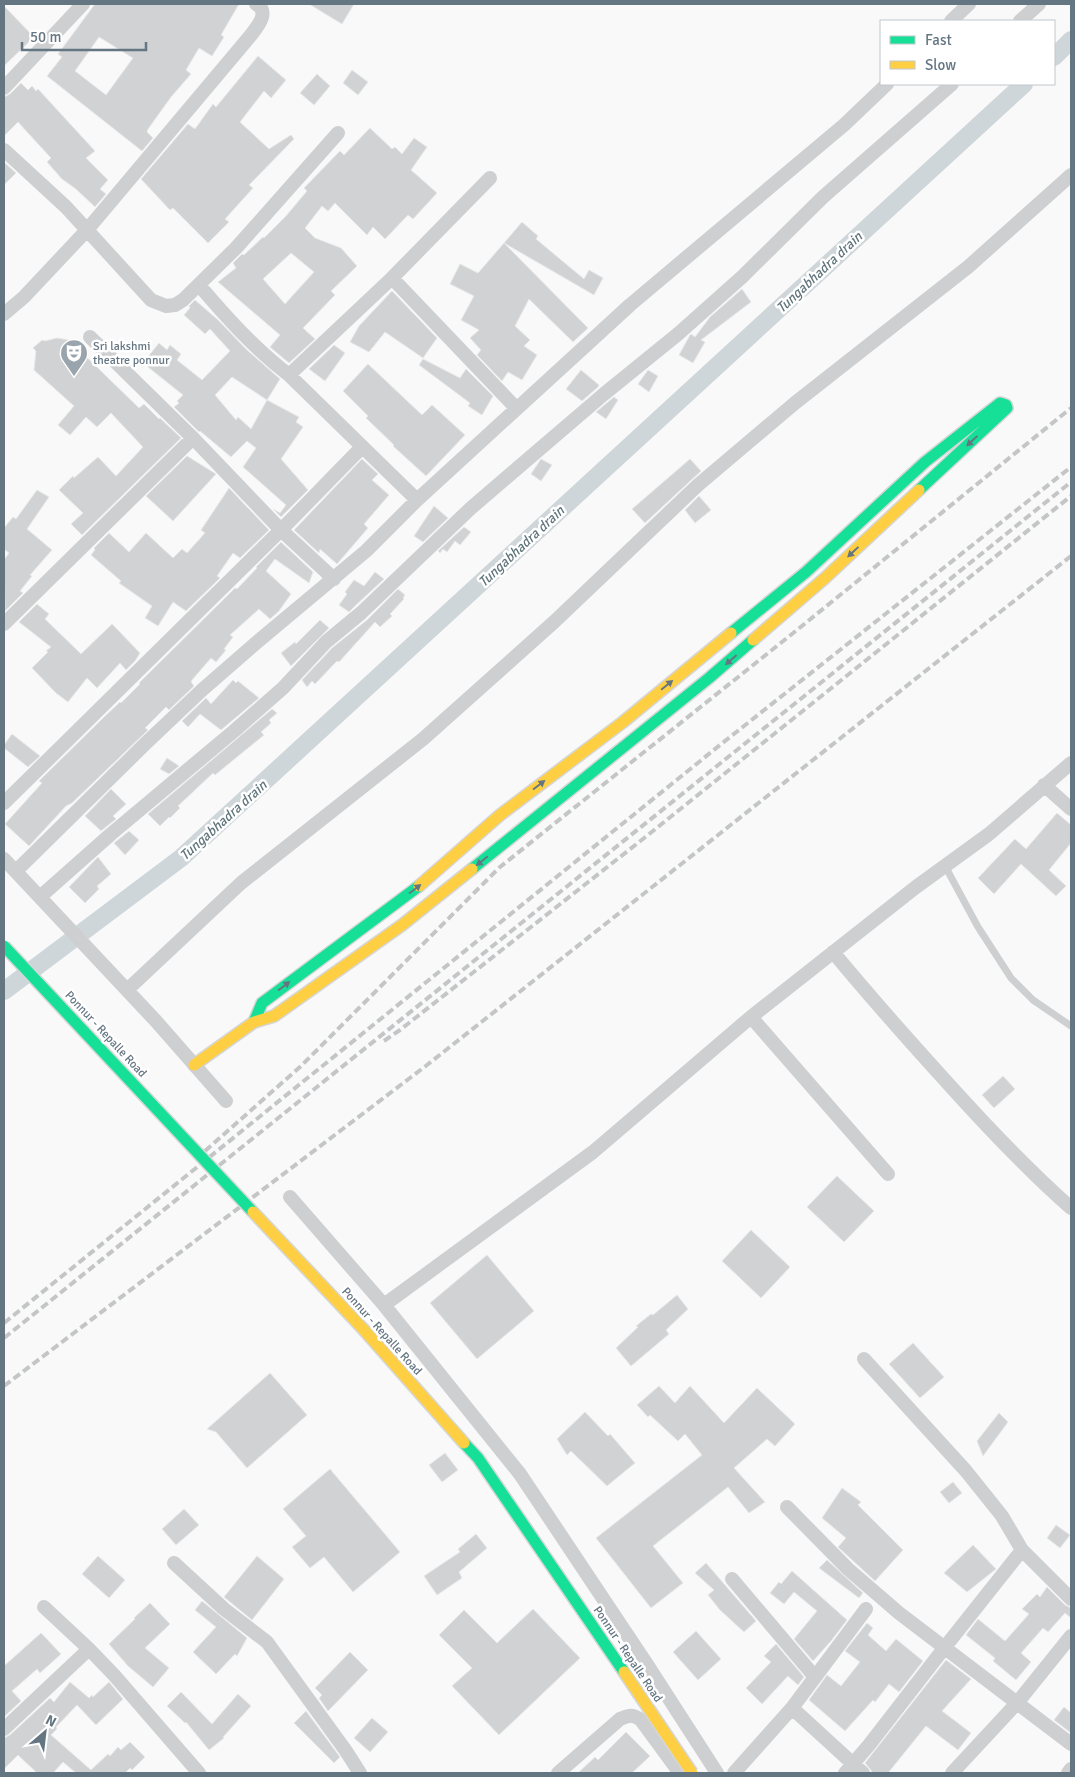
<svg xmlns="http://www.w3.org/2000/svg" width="1075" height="1777" font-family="Signika,sans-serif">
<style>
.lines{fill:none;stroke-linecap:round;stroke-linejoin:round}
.canal{stroke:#ced6d9;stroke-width:18}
.building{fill:#d0d2d3;stroke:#e8e8e8;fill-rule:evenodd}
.fast-casing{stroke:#d5d6d7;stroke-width:14}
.slow-casing{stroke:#d5d6d7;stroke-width:14}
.lane{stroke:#cecfd0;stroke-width:7}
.street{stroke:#cecfd0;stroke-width:14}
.fast{stroke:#16e098;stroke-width:11}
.slow{stroke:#ffcf43;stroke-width:11}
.rail{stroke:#c3c5c6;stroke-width:4;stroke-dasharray:8 4;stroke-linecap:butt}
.fast-bridge-casing{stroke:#d5d6d7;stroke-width:14;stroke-linecap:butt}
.slow-bridge-casing{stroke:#d5d6d7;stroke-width:14;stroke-linecap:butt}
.fast-bridge{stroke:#16e098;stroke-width:11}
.slow-bridge{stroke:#ffcf43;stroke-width:11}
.oneway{fill:#657683}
.labels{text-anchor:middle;stroke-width:5;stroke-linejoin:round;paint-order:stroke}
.poi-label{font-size:12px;fill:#657683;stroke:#fff;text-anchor:start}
.street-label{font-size:12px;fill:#657683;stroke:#fff}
.water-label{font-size:14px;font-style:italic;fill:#60757c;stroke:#fff}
</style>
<rect width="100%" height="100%" fill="#f9f9f9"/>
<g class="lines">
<path class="canal" d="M1054,57L1071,40
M4,991L181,858L1024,84"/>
</g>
<path class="building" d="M95,4H239L221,35L224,37L212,56L199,48L186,70L191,74L171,97L148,129L147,132L153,138L142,151L47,76L62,57L58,54ZM99,37L133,58L106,95L75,71Z
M309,4H354L342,24Z
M4,6L34,37L4,66Z
M258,56L286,80L271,98L264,91L240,122L269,149L291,135L294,139L249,185L253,188L225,219L229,222L208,243L173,208L170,210L141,179L188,124L195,129L213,104L216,107Z
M352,70L368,82L358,95L343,83Z
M317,74L330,86L314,105L300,93Z
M21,83L28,90L32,86L36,91L38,89L95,151L86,158L108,180L100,189L106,194L95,207L76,189L62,179L47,162L51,158L18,122L4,136V97L10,94Z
M370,128L392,149L395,147L402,154L414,138L427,147L411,170L437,193L413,219L408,215L385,239L373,227L367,235L335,203L328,211L322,206L305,228L315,238L341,248L357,266L331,291L335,295L303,328L315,339L289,363L270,347L280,335L218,282L236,268L233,263L242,254L244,255L263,237L264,238L286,216L307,191L304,188L340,151L344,155ZM291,253L314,272L285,304L263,279Z
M4,162L16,173L4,185Z
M522,222L538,236L536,239L584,279L589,270L603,278L594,295L504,243Z
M504,243L588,328L573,342L529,299L515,326L530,340L524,346L537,355L522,380L508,372L502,381L477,355L481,350L470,338L479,330L461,320L474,296L450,284L460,264L478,273Z
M742,289L751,302L701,340L705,342L693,363L679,355L690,335L691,334L695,337L710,317Z
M392,291L437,338L423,358L385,332L369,352L350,342L359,326Z
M195,300L218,320L247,350L280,379L267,400L232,377L215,395L236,420L238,417L251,429L267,400L299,417L296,422L303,427L281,459L308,490L281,517L273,509L280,513L286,505L243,467L256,448L247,441L231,457L200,431L199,432L174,407L179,403L177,401L183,395L143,363L159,343L167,350L170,345L181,354L177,360L202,380L230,351L210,329L205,334L184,315L190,308L189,306Z
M57,338L69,340L139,408L144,404L159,419L160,418L181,438L82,535L71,524L83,513L59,490L73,476L74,478L98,457L116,476L143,447L111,413L97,427L86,417L70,435L58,425L74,406L34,370L36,351L33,348L42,340L45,341Z
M334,345L345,353L325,381L309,369Z
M423,359L460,378L466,369L493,396L482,415L468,406L470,403L419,365Z
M368,364L422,415L432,405L465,435L426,476L393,446L394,445L366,418L368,416L343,391Z
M581,370L599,385L598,387L582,401L566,389Z
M648,370L658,376L649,392L638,384Z
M614,397L618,400L606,419L596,412Z
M187,456L216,474L173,521L146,496Z
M362,459L378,474L372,480L389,495L364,524L368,528L337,564L320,549L319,553L294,530Z
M541,459L552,465L541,481L531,474Z
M690,459L701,471L645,523L632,509Z
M229,488L269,530L240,558L233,553L217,576L220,578L186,611L173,602L158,626L145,618L152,606L119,583L121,581L91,555L95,550L94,548L109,533L129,552L146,533L173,558L182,549L187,553L205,533L201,530Z
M37,490L49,497L27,529L52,550L30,575L32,576L20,591L23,593L5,611L4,560L9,553L4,549V528L13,517L16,519Z
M699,496L711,510L695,523L685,510Z
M434,506L448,518L423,542L414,536Z
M464,527L471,532L460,545L455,541L447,552L443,549L440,553L438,551Z
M281,542L313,572L309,583L275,559L266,571L291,594L279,611L270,619L259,609L230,635L233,637L224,649L226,650L216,662L211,658L192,680L191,682L194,686L169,710L166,707L145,728L148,730L72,803L66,806L29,846L5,824L42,783L39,781L101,720L120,702L121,703L140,684L139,683L235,588L237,589L257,568L256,567Z
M375,572L384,579L355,606L349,612L339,605L347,594L345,592L354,580L364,586Z
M398,589L405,595L403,598L404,599L390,614L392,616L380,627L375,622L339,662L337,661L315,684L312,681L307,687L302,680L332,648L367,620Z
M37,604L49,614L45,619L81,654L112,624L140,653L135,661L126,670L120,663L97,688L87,678L68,702L56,693L32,668L48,652L46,651L51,647L19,622Z
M320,620L329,628L291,666L281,653L295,642L296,644Z
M233,680L236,683L238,681L259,698L221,730L200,714L188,727L182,721L206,698L211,704Z
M272,709L277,713L269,720L271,723L261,732L264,735L215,775L213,773L178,806L180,808L170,818L169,817L160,826L148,814Z
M12,734L40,756L28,767L4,748V745Z
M167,758L179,766L169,774L160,769Z
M111,789L126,804L113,816L116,819L101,831L85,816Z
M1057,813L1071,825V843L1049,870L1066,886L1056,896L1021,864L994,894L978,878L1015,839L1026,849Z
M129,831L139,840L125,855L114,843Z
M98,857L111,874L97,886L99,889L85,903L69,887Z
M1003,1076L1015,1089L994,1108L982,1095Z
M837,1176L874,1211L844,1242L807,1207Z
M751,1230L790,1267L761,1298L722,1261Z
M487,1255L534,1311L477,1359L430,1303Z
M677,1295L688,1309L666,1330L669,1334L631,1366L616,1348L638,1327L636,1326L651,1314L653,1315Z
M913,1343L944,1377L920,1398L889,1364Z
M270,1373L307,1415L247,1468L216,1432L207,1429Z
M659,1386L675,1403L690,1386L724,1423L757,1388L795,1424L775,1446L767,1439L734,1468L765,1502L749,1513L728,1487L653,1546L683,1583L651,1608L596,1538L702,1455L685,1434L678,1441L650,1415L648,1417L637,1405Z
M585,1412L608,1436L610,1434L635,1463L607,1486L571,1451L567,1455L557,1439Z
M999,1413L1008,1422L983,1456L977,1441Z
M445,1453L458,1470L442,1482L429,1465Z
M330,1469L400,1552L353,1592L324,1557L310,1568L292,1547L306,1536L283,1509Z
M953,1482L962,1493L949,1503L940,1492Z
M842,1488L861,1502L858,1505L903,1550L875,1581L838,1547L846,1538L822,1518Z
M184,1509L199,1525L176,1545L162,1529Z
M1056,1525L1070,1535L1060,1548L1047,1538Z
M476,1534L487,1548L459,1572L462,1578L437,1595L424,1576L460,1552L458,1549Z
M973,1545L996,1569L967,1592L944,1573Z
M98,1556L125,1580L109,1598L82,1574Z
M257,1556L284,1579L252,1620L224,1597Z
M827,1560L863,1593L859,1598L819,1568Z
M706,1563L756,1621L744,1632L720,1610L708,1595L714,1590L695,1573Z
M792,1571L847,1620L831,1641L813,1661L794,1639L817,1611L794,1592L784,1604L770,1593L779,1582L781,1584Z
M1047,1587L1065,1605L1071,1608V1618L1065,1613L1048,1632L1043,1628L1021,1653L1031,1662L1016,1680L993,1661L995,1658L966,1635L978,1619L1005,1641L1029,1614L1022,1609L1037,1594L1040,1597Z
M202,1601L247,1638L237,1656L235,1654L216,1674L193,1652L216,1627L195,1610Z
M150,1603L170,1624L145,1648L169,1668L153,1687L128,1666L109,1644L135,1619L134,1618Z
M533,1609L580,1658L499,1735L452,1686L472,1668L439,1635L464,1610L497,1643Z
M867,1623L873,1628L868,1635L886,1651L896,1639L923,1661L899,1692L889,1684L875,1702L873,1700L845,1731L809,1700L827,1675L841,1686L860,1662L845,1651Z
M696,1631L721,1659L698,1680L673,1652Z
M41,1633L61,1654L40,1673L37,1669L12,1691L21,1701L4,1717V1666Z
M776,1644L804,1677L798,1685L788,1676L762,1704L746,1688L771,1662L764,1656Z
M350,1652L368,1670L328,1711L319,1698L322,1695L315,1688Z
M946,1660L971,1679L942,1711L971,1733L958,1750L926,1726L888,1773H872L871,1770L865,1763Z
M70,1682L89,1698L92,1695L93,1697L109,1682L123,1699L96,1725L77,1705L56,1727L57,1729L51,1735L91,1770L108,1754L110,1756L118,1747L121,1750L130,1742L145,1757L132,1770L130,1768L125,1773H76L63,1762L53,1773H37L18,1755L4,1769V1738L10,1735L50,1698L54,1702Z
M181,1692L212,1724L238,1694L251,1706L223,1737L224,1738L209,1750L186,1722L185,1723L167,1706Z
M1064,1707L1071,1713V1733L1054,1720Z
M306,1711L340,1757L334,1763L294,1723Z
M372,1718L388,1732L370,1752L354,1738Z
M626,1732L650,1756L632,1773H578L595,1757L598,1760Z"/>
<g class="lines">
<g class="fast-casing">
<path id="fast" d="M731,633L806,572L925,462L1000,403L1006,405L1007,408L919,490
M472,869L709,678L753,640
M254,1022L262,1003L419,886"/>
</g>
<g class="slow-casing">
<path id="slow" d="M753,640L825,578L919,490
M419,886L500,815L623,722L731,633
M194,1065L254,1022L274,1016L402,925L472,869"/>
</g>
<path class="lane" d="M945,866L978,927L1011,978L1033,1000L1071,1026"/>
<path class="street" d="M951,21L969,4
M1020,21L1039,4
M4,88L83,4
M4,150L66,207L151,300L166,306L175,305L183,300L236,248L338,133
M392,278L516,408
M4,314L24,297L87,230L251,35C258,26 270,12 256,4
M90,337L193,438L281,530L334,579
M289,375L392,278L490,178
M417,500L630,305L844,125L887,84
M4,624L193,438
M1044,785L1071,809
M4,803L281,530L362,447
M4,859L155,1020L226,1101
M16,871L146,743L202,690L256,643L366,551L417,500L289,375C255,349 227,318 199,285
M41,896L111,834L234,731L283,688L326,642L361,613L471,508L604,394L678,334L742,277L823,197L952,84
M833,952C872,999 912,1044 953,1089C991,1131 1029,1171 1071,1208
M127,990L241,883L423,739L554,622L698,485L795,403L968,267L1071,175
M751,1017L888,1174
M290,1197L384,1305L520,1474L648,1666L717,1773
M384,1305L593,1152L751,1017L916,887L989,834L1071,763
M864,1359L966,1471L1002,1516L1022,1550L1071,1599
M787,1507L848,1569L899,1613L1071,1744
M174,1563L224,1609L267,1642L346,1751L360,1773
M732,1579L815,1677
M44,1607L89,1649L114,1675L199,1773
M792,1708L863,1773
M4,1729L89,1649
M558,1773L620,1719C629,1715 633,1714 641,1720L677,1769
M734,1773L792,1708L866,1609
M845,1773L869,1745L945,1647L1022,1550
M952,1773L1017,1703L1071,1636
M1068,1773L1071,1769"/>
<use href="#fast" class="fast"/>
<use href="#slow" class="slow"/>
<path class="rail" d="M384,1041L400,1030L648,835L1071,496
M196,1159L301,1066L500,867L792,634L1071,408
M4,1323L720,745L1071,467
M4,1338L1071,482
M4,1386L427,1065L1071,556"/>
<g class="fast-bridge-casing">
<path id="fast-bridge" d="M4,946L253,1212
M464,1443L478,1458L624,1672"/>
</g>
<g class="slow-bridge-casing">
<path id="slow-bridge" d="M253,1212L364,1330L464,1443
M624,1672L692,1773"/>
</g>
<use href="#fast-bridge" class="fast-bridge"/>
<use href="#slow-bridge" class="slow-bridge"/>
</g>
<defs><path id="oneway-solid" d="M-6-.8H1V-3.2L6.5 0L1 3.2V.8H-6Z" transform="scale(1.25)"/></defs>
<g class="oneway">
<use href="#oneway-solid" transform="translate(972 441) rotate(137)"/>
<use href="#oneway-solid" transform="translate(853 552) rotate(137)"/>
<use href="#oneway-solid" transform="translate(731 660) rotate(139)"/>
<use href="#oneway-solid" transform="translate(667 685) rotate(-39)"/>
<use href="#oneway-solid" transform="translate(539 785) rotate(-37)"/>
<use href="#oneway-solid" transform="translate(482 861) rotate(141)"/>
<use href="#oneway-solid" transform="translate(415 889) rotate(-37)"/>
<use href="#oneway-solid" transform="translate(284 986) rotate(-37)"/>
</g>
<defs>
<g id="theatre-pin" transform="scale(1.4375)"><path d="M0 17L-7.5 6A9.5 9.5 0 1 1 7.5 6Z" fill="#99a4ac" stroke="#fff"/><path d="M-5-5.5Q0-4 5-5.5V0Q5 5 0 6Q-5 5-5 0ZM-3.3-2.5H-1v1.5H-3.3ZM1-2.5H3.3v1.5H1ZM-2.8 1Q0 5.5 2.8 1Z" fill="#fff"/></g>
</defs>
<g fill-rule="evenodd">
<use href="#theatre-pin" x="74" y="353"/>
</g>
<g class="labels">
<g class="poi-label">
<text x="93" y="350">Sri lakshmi<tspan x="93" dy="14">theatre ponnur</tspan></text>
</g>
<g class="street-label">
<text transform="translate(106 1034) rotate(47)" y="4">Ponnur - Repalle Road</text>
<text transform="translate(382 1331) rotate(48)" y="4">Ponnur - Repalle Road</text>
<text transform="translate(628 1654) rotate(56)" y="4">Ponnur - Repalle Road</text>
</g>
<g class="water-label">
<text transform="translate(819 272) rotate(-43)" y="5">Tungabhadra drain</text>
<text transform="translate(521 546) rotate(-43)" y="5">Tungabhadra drain</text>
<text transform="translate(223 820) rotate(-42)" y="5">Tungabhadra drain</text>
</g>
</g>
<rect width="1075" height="1777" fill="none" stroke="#657683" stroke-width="10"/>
<rect x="880" y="20" width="175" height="65" fill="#ffffff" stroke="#c1c8cd"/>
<rect x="890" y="36" width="25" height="8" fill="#16e098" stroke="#c1c8cd"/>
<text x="925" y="45" font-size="15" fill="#657683">Fast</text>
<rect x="890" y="61" width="25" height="8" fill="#ffcf43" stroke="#c1c8cd"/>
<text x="925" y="70" font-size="15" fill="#657683">Slow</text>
<g transform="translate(45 1732) rotate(28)" stroke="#ffffff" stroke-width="4" paint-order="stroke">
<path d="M0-4L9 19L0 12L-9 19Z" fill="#657683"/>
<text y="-8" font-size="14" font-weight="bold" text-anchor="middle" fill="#657683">N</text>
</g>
<path d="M22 42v8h124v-8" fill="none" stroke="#657683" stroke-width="2.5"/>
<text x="30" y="42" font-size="15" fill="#657683" stroke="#ffffff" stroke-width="4" paint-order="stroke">50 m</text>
</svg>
